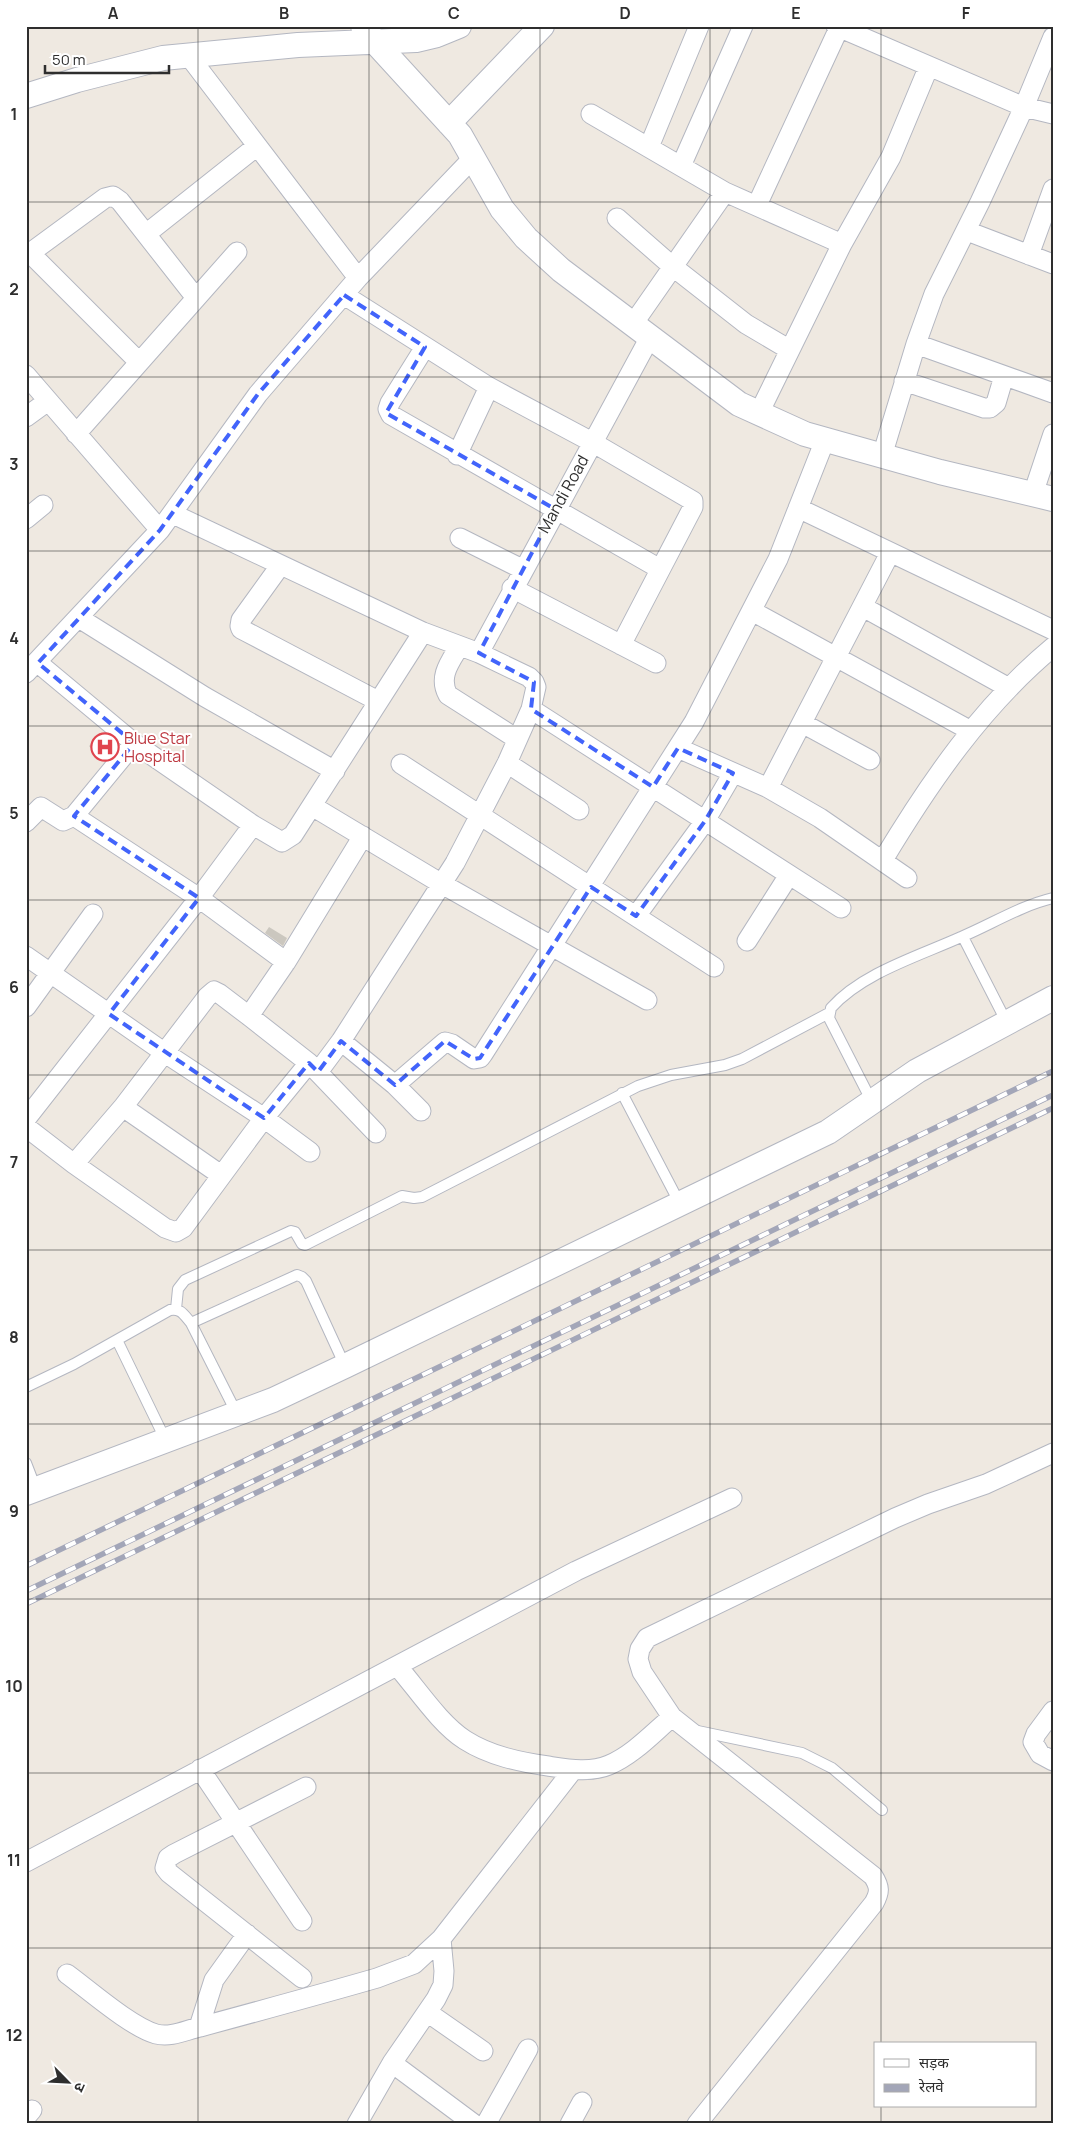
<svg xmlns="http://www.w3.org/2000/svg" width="1079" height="2150" font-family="Manrope,'Noto Sans Devanagari',sans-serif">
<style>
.building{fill:#cbc7bf}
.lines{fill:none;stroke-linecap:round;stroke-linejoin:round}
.service-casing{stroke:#b4b7c1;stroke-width:12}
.minor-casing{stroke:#b4b7c1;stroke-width:21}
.tertiary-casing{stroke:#b4b7c1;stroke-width:26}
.service{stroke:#fff;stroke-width:10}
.minor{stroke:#fff;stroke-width:19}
.tertiary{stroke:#fff;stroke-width:24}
.rail-casing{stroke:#a3a6b8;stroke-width:5.5}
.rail{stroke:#fff;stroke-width:4;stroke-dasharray:11;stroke-linecap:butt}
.marked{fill:none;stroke:#4264fb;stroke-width:4;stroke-dasharray:10 6;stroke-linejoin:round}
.grid{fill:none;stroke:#2e2e2e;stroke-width:1;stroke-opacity:0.55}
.labels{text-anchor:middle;stroke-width:4;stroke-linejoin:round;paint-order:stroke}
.street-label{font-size:16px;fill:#2e2e2e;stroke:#fff}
.health-label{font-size:16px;fill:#be3a42;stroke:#fff;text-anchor:start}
.neatline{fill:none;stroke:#2e2e2e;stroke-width:2}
.grid-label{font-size:16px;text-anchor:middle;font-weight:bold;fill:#2e2e2e}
</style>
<rect width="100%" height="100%" fill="#efe9e1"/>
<path class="building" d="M104,733L113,743L99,757L89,746Z
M269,927L287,938L283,946L265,933Z"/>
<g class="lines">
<g class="service-casing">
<path id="service" d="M963,937L1007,1023
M622,1093L680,1204
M872,1102L829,1018L831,1008C862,973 919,956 961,937C992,924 1020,906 1053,898
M176,1309L178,1289L185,1280L291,1231L295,1232L302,1244L305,1245L402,1196L414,1198L422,1197L638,1086L671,1075L725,1065L742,1059L829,1013
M191,1323L237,1414
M117,1340L166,1441
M26,1387L74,1364L170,1310C181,1308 184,1315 191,1323L297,1275L302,1277L306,1281L345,1366
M26,1463L36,1489
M693,1730L802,1753L832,1768L882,1810"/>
</g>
<g class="minor-casing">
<path id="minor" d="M836,26L1024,107L1053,114
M188,55L358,278
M591,114L725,192L842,244
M649,147L699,26
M681,166L743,26
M757,205L839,28
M617,218L672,266L746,324L790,350
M967,231L1053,264
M146,234L257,146
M30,253L139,362
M1029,255L1053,189
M26,256L105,198L113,196L120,201L196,298
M344,295L489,387L592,442L693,501V507L621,645
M633,324L725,192
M916,344L1053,393
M425,347L390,403L388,409L391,415L660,569
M26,375L160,530
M904,381L984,408H990L996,403L1004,376
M759,413L842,244L891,157L929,66
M26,417L48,401
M76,434L237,252
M457,455L489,387
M882,456L916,344L934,294L980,202L1024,107L1053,37
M1033,494L1053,434
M798,508L1053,630
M173,514L423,632L479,653L529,677L534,682L536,687L531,709L507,763L455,863L341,1041L318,1072
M26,519L43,505
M460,538L522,569
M280,566L241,620L240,626L241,629L378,701
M512,588L656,663
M863,607L1009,688
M752,611L971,731
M79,618L205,697L335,771
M459,647C450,662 438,677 448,695L517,739
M479,653L650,337
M38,663L134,743L253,825L282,842L293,835L423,632
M26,673L160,530L258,394L358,278L472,159
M531,709L841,908
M802,723L870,760
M678,748L768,788L820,818L907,878
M507,763L579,810
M401,764L714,967
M768,788L890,553
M312,806L442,884L647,1000
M74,816L199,898L286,962
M26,822L41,807L63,821L74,816L134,743
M883,860C930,782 982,706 1053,647
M636,916L705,821L733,773
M747,941L789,875
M26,956L165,1053L264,1118L310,1152
M26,1007L93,914
M249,1016L286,962L363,836
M341,1041L395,1085L421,1111
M395,1085L445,1042L452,1044L474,1059L480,1058L483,1054L694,722L778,559L825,440
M123,1107L221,1175
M26,1119L199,898L253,825
M26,1127L74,1164L165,1228L176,1232L183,1228L264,1118L309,1063
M74,1164L123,1107L207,997L214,991L220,994L249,1016L309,1063L376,1133
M398,1667C418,1690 440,1724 465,1740C490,1756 520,1762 548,1766C568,1769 590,1773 609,1765C633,1755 653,1733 672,1717
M1053,1711L1036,1734L1033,1742L1040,1754L1053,1761
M200,1769L302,1921
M26,1862L576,1571L732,1498
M67,1974C89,1990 131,2027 156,2034C171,2038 186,2030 200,2027C259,2011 318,1995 377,1978L414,1964L441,1939L573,1770
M302,1978L169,1873L165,1868L168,1858L174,1854L306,1787
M427,2012L483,2051
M199,2027L214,1980L247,1934
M392,2063L474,2124
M26,2117L32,2110
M357,2124L392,2063L436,1999L443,1985L444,1971L441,1939
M486,2124L528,2049
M570,2124L582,2102
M697,2124L874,1903C880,1892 880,1887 873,1876L672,1717L642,1672L638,1659L640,1649L647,1638L895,1518L928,1504L986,1484L1053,1453"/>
</g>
<g class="tertiary-casing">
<path id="tertiary" d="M363,26L375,42L460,135L502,209L526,238L561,270L739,404L805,434L940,472L1053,499
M26,96L77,80L163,58L298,45L416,40L437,35L459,26
M449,123L542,26
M26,1493L273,1400L345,1366L828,1132L917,1071L1053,998"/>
</g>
<use href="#service" class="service"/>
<use href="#minor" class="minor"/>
<use href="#tertiary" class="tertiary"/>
<g class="rail-casing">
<path id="rail" d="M26,1566L1053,1071
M26,1591L1053,1095
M26,1604L1053,1108"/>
</g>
<use href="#rail" class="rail"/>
</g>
<path class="marked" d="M344,295L425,347L386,413L555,509L479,653L534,682L531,709L653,787L678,748L733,773L705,821L636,916L591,887L480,1058L474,1059L445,1041L395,1085L341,1041L318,1072L309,1063L264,1118L109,1014L199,898L74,816L134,743L38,663L160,530L258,394Z"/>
<path class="grid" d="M198,26V2124M369,26V2124M540,26V2124M710,26V2124M881,26V2044M26,202H1053M26,377H1053M26,551H1053M26,726H1053M26,900H1053M26,1075H1053M26,1250H1053M26,1424H1053M26,1599H1053M26,1773H1053M26,1948H1053M881,2106V2124"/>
<defs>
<g id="hospital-ring" transform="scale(1.4375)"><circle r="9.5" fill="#fff" stroke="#e0444e" stroke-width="1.5"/><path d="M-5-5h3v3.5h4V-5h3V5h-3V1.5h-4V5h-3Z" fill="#e0444e"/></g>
</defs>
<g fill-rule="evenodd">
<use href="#hospital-ring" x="105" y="747"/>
</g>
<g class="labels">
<g class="street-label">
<text transform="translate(563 494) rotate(-61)" y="6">Mandi Road</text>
</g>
<g class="health-label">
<text x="124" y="744">Blue Star<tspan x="124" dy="18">Hospital</tspan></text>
</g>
</g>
<rect width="1079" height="2150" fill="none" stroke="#ffffff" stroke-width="55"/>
<rect x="874" y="2042" width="162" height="65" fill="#ffffff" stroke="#ababab"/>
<rect x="884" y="2059" width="25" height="8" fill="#ffffff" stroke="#ababab"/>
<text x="919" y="2068" font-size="15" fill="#2e2e2e">सड़क</text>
<rect x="884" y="2084" width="25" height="8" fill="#a3a6b8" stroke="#ababab"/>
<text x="919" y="2092" font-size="15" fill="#2e2e2e">रेलवे</text>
<g transform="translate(68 2082) rotate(114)" stroke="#ffffff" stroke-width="4" paint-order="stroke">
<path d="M0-4L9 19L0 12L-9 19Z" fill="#2e2e2e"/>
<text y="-8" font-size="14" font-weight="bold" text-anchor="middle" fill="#2e2e2e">उ</text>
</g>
<path d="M45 65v8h124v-8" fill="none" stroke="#2e2e2e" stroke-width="2.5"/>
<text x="52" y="65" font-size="15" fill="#2e2e2e" stroke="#ffffff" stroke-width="4" paint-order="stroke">50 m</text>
<rect x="28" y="28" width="1024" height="2094" class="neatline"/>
<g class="grid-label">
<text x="113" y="19">A</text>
<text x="284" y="19">B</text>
<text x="454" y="19">C</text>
<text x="625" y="19">D</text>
<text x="796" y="19">E</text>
<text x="966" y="19">F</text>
<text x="14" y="120">1</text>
<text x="14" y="295">2</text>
<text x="14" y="470">3</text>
<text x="14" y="644">4</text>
<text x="14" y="819">5</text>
<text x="14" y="993">6</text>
<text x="14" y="1168">7</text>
<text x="14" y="1343">8</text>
<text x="14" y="1517">9</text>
<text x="14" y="1692">10</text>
<text x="14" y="1866">11</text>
<text x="14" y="2041">12</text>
</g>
</svg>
